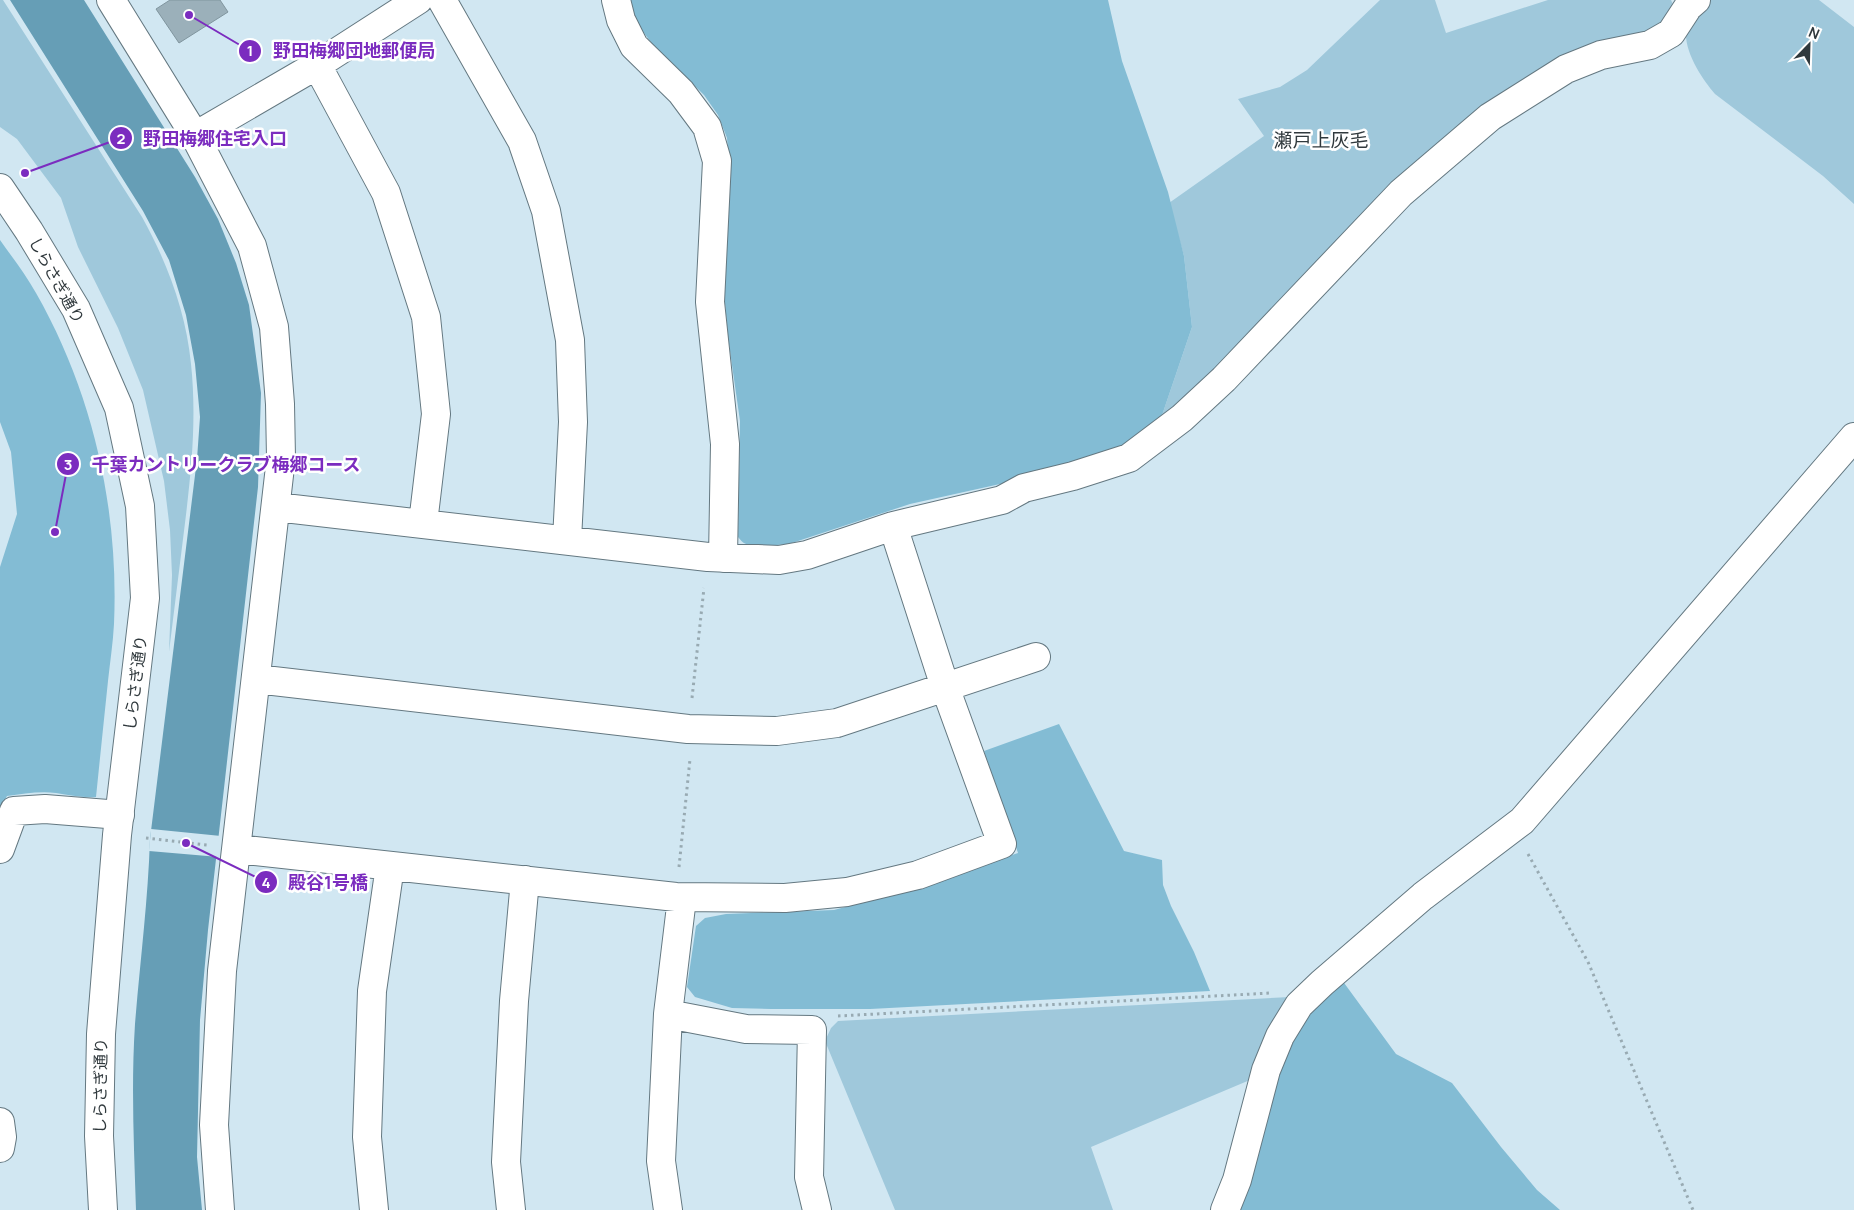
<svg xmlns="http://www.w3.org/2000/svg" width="1854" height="1210" font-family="Manrope,'Noto Sans JP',sans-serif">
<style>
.green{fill:#9fc8db}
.forest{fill:#83bcd4}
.water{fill:#669eb6}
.pier{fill:#d1e7f2}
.building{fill:#9bb0ba;stroke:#80959e}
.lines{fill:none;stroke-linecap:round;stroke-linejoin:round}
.street-casing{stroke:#647881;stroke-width:30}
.secondary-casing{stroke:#647881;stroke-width:30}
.path{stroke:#98aab2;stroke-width:3;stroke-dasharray:2.5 4;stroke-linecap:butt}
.street{stroke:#fff;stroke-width:28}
.secondary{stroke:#fff;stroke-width:28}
.labels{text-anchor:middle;stroke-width:5;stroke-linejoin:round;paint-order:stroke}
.street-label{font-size:16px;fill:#30393d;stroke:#fff}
.quarter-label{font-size:19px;fill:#30393d;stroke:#fff}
.leader{fill:none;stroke:#7b2cbf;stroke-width:2}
.callout-dot{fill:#7b2cbf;stroke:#fff;stroke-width:2}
.mark-label{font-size:15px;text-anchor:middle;font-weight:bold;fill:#fff}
.callout-label{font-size:18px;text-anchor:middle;font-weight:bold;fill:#7b2cbf;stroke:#fff;stroke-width:5;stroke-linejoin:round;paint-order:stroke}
</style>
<rect width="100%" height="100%" fill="#d1e7f2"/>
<path class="green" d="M0,0H3L142,217C167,262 186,312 191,364C197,420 191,475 184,531C179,571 174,611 169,652L172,575L170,530L164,481L143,390L118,328L78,247L61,198L17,139L0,127Z
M1380,0H1435L1446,33L1548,0H1671L1675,9L1663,28L1541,77L1157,430L1192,327L1184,256L1169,203L1264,136L1238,99L1280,87L1307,70Z
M1710,0H1819L1854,27V204L1823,176L1715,94C1702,79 1681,48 1687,26C1691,15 1701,6 1710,0Z
M1290,997L1257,1077L1091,1147L1113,1210H895L825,1041L831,1028L838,1021Z"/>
<path class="forest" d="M627,0H1108L1122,61L1168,192L1184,256L1192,327L1157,430L1149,437L1036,480L1000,484L910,504L792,543C782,545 753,548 744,543C742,542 739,538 738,537L740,421L728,337L724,292L729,163L727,138L718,115L704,95L653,45L632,17Z
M0,240C12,257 26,275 36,293C93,393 119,509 114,624C113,643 110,662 108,681C104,719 100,758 96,797C82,798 70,795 56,793C39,791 23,794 7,796L0,809V567L17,514L11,452L0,422Z
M1059,724L1124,851L1162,860L1163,885L1171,906L1194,952L1210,991L870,1009H771L732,1008L695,997L687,987L696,926L705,918L726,914L834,910L905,891L1018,853L984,751Z
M1339,976L1396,1054L1452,1083L1501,1147L1537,1190L1560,1210H1232L1258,1128L1298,1022Z"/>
<path class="water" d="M10,0H84L195,177L218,219L236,263L249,305L261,393L258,487L208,930L200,1020L197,1157L202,1210H136C134,1148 131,1086 135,1024C140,962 148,901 150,839L197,459L200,417L195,364L186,315L169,260L143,211Z"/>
<path class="pier" d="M151,829L221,836L219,857L149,851Z"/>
<path class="building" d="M170,0H220L228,12L179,43L156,9Z"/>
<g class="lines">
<g class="street-casing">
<path id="street" d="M111,0L195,136L252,246L274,327L280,404L281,458L222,971L214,1125L220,1210
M442,0L522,141L546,211L570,340L573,422L567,540
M616,0L621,20L634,46L681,92L707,127L717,161L710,302L725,444L723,558
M317,65L386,193L426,317L436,414L423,523
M195,136L317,65L418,0
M276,507L708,557L779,560L807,555L893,526L1002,500L1024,488L1073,476L1129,458L1182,418L1224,379L1401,193L1490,117L1566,69L1601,55L1650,45L1671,33L1688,7L1696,0
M256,679L688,729L777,731L837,723L1036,657
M0,849L14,811L45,809L120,815
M237,849L676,897L785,898L847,892L918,875L1002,844L945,687L893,526
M668,1014L746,1029L812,1030L809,1177L817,1210
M0,1122L2,1137L0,1148
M374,1210L367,1137L372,991L390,866
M511,1210L506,1162L514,1001L525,880
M668,1210L661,1161L668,1014L682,898
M1225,1210L1237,1180L1266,1070L1280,1036L1299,1005L1322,983L1423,896L1522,821L1854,437"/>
</g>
<g class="secondary-casing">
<path id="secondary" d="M0,188L29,231L76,309L119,408L140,506L145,598L117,835L101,1034L99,1136L103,1210"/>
</g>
<path class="path" d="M692,698L704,588
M146,838L207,845
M1528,854L1588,962L1693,1210
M679,867L690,759
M838,1016L1271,993"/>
<use href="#street" class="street"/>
<use href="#secondary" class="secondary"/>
</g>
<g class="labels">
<g class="street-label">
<text transform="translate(57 280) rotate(61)" y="6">しらさぎ通り</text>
<text transform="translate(135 683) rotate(-83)" y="6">しらさぎ通り</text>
<text transform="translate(100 1086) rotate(-89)" y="6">しらさぎ通り</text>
</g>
<g class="quarter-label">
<text x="1321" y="147">瀬戸上灰毛</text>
</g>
</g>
<path class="leader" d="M189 15L250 51M25 173L121 138M55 532L68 464M186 843L266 882"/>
<g class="callout-dot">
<circle cx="189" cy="15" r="5"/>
<circle cx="25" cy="173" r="5"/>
<circle cx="55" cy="532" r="5"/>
<circle cx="186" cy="843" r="5"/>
<circle cx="250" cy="51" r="12"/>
<circle cx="121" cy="138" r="12"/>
<circle cx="68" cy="464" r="12"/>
<circle cx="266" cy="882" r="12"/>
</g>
<g class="mark-label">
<text x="250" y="56">1</text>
<text x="121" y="144">2</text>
<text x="68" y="470">3</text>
<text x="266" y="888">4</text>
</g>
<g class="callout-label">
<text x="354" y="57">野田梅郷団地郵便局</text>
<text x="215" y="145">野田梅郷住宅入口</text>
<text x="226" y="471">千葉カントリークラブ梅郷コース</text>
<text x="328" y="889">殿谷1号橋</text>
</g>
<g transform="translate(1809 45) rotate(23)" stroke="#ffffff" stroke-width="4" paint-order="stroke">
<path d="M0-4L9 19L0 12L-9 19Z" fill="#30393d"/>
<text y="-8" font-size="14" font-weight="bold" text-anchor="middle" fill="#30393d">N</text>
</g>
</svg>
